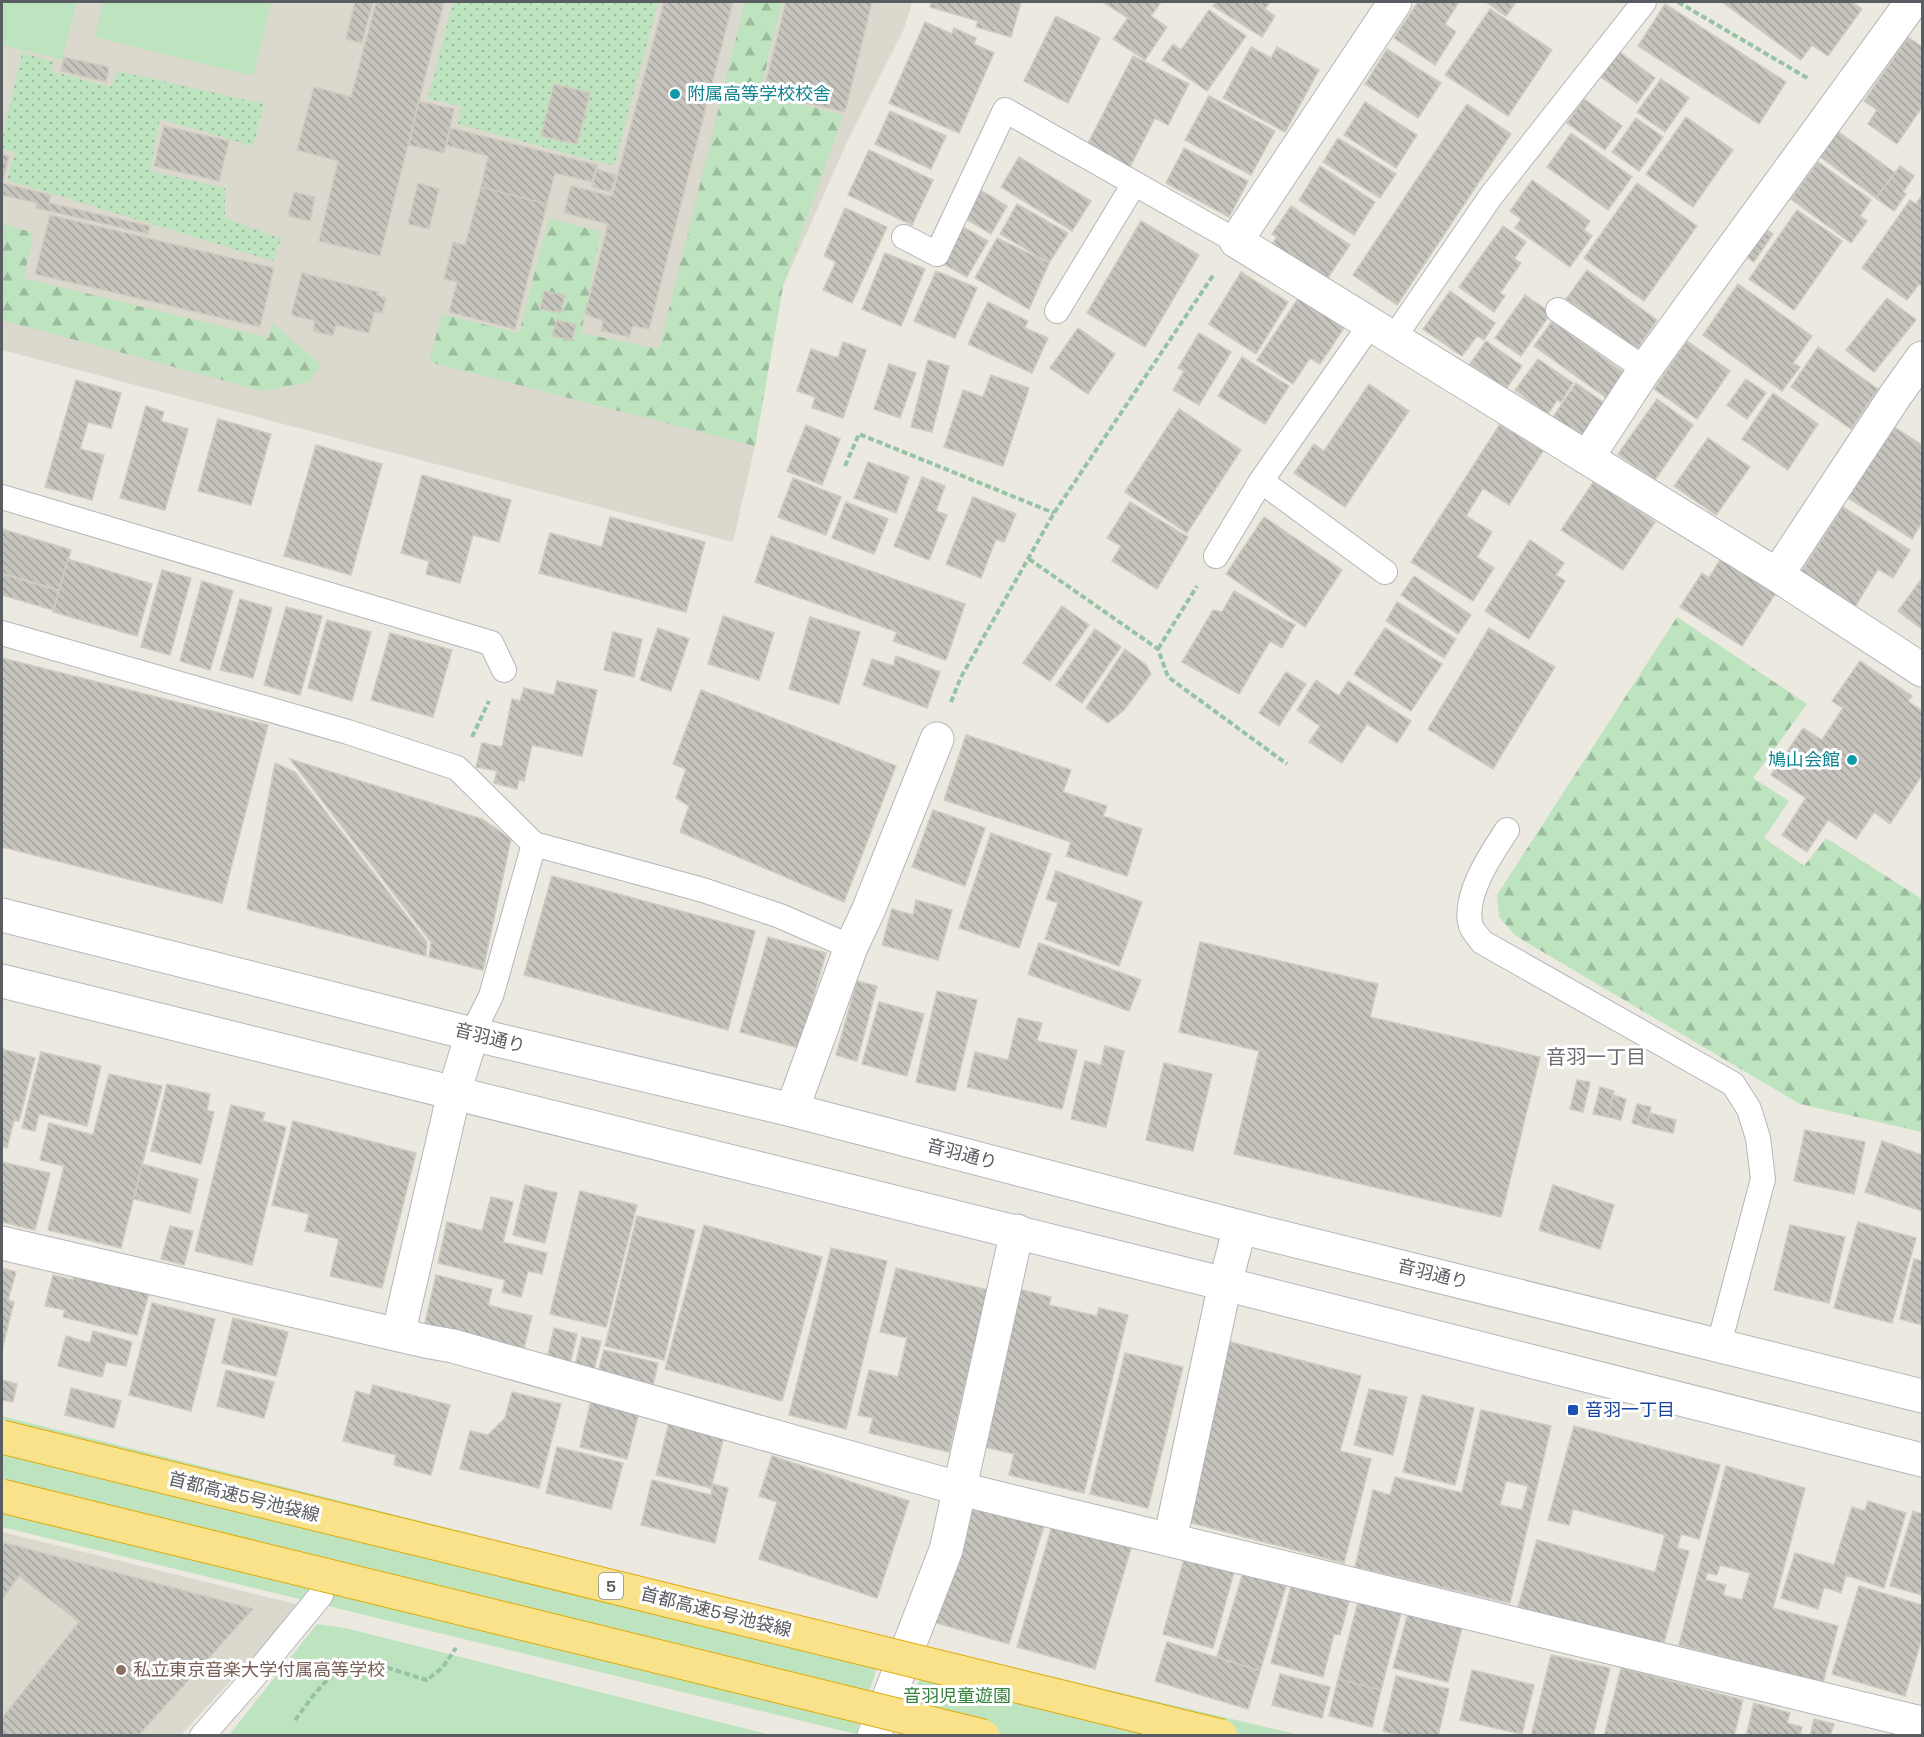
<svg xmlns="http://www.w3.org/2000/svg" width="1924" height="1737" font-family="'Space Grotesk','Noto Sans JP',sans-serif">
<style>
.education{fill:#dbd8ce}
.green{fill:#bde3bf}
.forest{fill:url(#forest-firs)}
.garden{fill:url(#garden-dots)}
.building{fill:url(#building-back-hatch);stroke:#d0cbbf;stroke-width:1.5;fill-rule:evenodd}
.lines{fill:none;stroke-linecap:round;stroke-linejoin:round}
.lane-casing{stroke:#b3b6ba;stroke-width:26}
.street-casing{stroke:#b3b6ba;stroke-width:35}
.secondary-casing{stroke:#b4b7bc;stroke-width:35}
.path{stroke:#96c3a5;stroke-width:4;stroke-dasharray:6 3;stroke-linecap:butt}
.lane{stroke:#fff;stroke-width:24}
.street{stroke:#fff;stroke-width:33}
.secondary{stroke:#fff;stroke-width:33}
.highway-bridge-casing{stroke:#e3a908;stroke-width:35;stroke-linecap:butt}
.highway-bridge{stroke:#f9e28a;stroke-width:33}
.culture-dot{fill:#0f9aa8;stroke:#fff;stroke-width:2}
.transit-dot{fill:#1a4fb4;stroke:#fff;stroke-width:2}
.education-dot{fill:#8d6e63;stroke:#fff;stroke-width:2}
.labels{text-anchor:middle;stroke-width:6;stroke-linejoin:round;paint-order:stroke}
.shield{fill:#fff;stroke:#8b8d90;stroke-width:1.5}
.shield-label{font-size:16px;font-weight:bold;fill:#595c61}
.culture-label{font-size:18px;fill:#0d838f;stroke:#fff;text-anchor:start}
.street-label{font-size:18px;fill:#595c61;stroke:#fff}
.transit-label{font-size:18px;fill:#164399;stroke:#fff;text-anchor:start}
.education-label{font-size:18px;fill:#785e54;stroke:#fff;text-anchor:start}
.park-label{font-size:18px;fill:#37813e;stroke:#fff}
.neighbourhood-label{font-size:20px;fill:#6a6e73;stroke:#fff}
</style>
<defs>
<pattern id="forest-firs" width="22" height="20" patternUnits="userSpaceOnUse" patternTransform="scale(1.5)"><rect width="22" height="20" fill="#bde3bf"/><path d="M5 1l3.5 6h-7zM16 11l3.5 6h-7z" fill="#9dbb9f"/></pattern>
<pattern id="garden-dots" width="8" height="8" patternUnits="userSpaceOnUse" patternTransform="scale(1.5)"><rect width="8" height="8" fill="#bde3bf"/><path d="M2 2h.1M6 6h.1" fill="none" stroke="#9dbb9f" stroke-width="1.8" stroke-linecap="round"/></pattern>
<pattern id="building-back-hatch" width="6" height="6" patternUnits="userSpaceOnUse" patternTransform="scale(1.5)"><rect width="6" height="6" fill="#c6c4bd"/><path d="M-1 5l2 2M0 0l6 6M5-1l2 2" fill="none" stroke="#a4a29d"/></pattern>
</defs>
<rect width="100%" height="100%" fill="#ebe9e0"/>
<path class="education" d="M2,2H912L904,29L848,140L783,286L755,446L733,542L2,350Z
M2,1532L300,1605L181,1735L2,1736Z"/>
<path class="green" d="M2,2H77L62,60L2,45Z
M103,2H271L253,76L95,37Z
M2,1416L886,1638L856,1734L2,1527Z
M317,1624L345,1628L771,1735H229Z
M930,1648L1300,1735L900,1736Z"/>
<path class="forest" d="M745,2H782L760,93L843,115L783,286L755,446L429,362L442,314L519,333L549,218L601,232L581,333L659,349Z
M2,223L33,233L24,278L269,338L272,323L321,365L309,382L262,391L2,320Z
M1677,617L1807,704L1753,778L1789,801L1764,838L1804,866L1826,838L1922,899V1132L1800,1104L1516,936L1499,917L1497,895Z"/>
<path class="garden" d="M453,2H658L614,166L458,124L461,106L428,99Z
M22,53L54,62L51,71L111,87L118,71L264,104L253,146L160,119L150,171L225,188V218L281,239L273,261L7,180L15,152L2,149V138Z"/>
<path class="building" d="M355,2H373L362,43L346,39Z
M376,2H444L380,256L319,241L338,161L297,150L314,87L351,97Z
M664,2H733L649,329L633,326L629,337L601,331L603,321L585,314L608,224L564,213L571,186L612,196Z
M786,2H872L845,112L763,93Z
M932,2H1021L1011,37L976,27L978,21L930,7Z
M1103,2H1161L1151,16L1167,27L1145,60L1113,39L1128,18Z
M1216,2H1270L1265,9L1275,16L1262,37L1213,6Z
M1418,2H1459L1445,24L1456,32L1435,65L1394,38Z
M1486,2H1516L1506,16Z
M1722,2H1852L1862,9L1828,56L1812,45L1801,60Z
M1665,4L1786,82L1759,124L1638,46Z
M1490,9L1552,50L1508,116L1445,75Z
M1209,10L1246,36L1207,91L1162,60L1173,44L1181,50Z
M1056,16L1100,38L1068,103L1024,81Z
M925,22L952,34L954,28L976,38L974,44L994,53L959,133L889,103Z
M1908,37L1922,47V107L1897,144L1868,124L1877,110L1864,101Z
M1251,47L1271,58L1277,47L1319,70L1285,132L1223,98Z
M1387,49L1441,83L1418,118L1365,84Z
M1618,51L1655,78L1637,103L1601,77Z
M1133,56L1189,84L1168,125L1155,118L1129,169L1086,147Z
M64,57L109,67L106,82L61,71Z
M1661,79L1689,98L1665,132L1637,112Z
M554,84L590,93L577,144L541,136Z
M1209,96L1275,131L1251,175L1185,140Z
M1584,99L1622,126L1605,150L1567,123Z
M418,101L454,109L444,153L409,145Z
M1365,102L1417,135L1396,168L1344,135Z
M1467,104L1511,134L1397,305L1353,275Z
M890,111L946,136L931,169L875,144Z
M1686,117L1733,150L1693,207L1646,174Z
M1636,118L1663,137L1639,171L1612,152Z
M164,126L229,141L219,181L154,166Z
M451,128L597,165L592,182L555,173L547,204L481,187L488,156L446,145Z
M1836,130L1895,173L1876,198L1818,155Z
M1571,133L1632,177L1608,210L1547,167Z
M1338,138L1396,174L1380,198L1323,162Z
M1184,148L1248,181L1229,217L1166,183Z
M869,150L933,180L912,225L848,195Z
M2,154L9,156L2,183L51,195L49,203L150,226L148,234L36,208L37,203L2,195Z
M1019,157L1091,201L1072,231L1001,187Z
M1818,162L1871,200L1860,216L1867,221L1851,243L1791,199Z
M1320,166L1375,202L1354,235L1299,200Z
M1900,166L1914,176L1903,192L1906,194L1894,211L1876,198Z
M597,169L616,175L611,192L592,187Z
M1532,180L1590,221L1584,230L1592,236L1570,267L1515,228L1521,219L1510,211Z
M418,183L439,189L429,229L408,224Z
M1637,183L1697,226L1644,301L1584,258Z
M481,187L547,204L515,329L449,312L457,282L444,279L453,242L465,245Z
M980,190L1007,206L991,234L964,218Z
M294,192L315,197L310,221L288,216Z
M1922,195V286L1919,284L1907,300L1862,268L1910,200L1916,204Z
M1017,204L1068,233L1049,263L1000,234Z
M1291,206L1350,245L1327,279L1270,247L1277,237L1272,234Z
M845,208L887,227L852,303L823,290L836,262L824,256Z
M1797,210L1842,241L1794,310L1749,279Z
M50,215L274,268L260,327L35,274Z
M1141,221L1199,255L1145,347L1087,313Z
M958,224L988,241L967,277L938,261Z
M1759,224L1773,234L1754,262L1739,252Z
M1503,226L1526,242L1514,259L1521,263L1500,293L1505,296L1494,312L1459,287Z
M997,238L1049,263L1029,309L975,278Z
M885,253L925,269L901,326L862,309Z
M1587,270L1657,320L1637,349L1566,299Z
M936,271L977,288L955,338L914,321Z
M1241,272L1288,302L1256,354L1209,324Z
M302,273L378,292L377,295L386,298L382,313L374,312L369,333L336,325L333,336L313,331L315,321L291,315Z
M1738,284L1812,336L1793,363L1800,367L1782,391L1703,335Z
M544,291L565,295L561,313L540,309Z
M1450,291L1495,323L1484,340L1477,336L1462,356L1423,329Z
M1301,294L1346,325L1320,364L1310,358L1293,384L1257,360Z
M1525,295L1551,313L1521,356L1495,338Z
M1887,298L1916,320L1874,372L1846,350Z
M988,302L1028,321L1025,328L1048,338L1032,373L968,344Z
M557,320L576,324L572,340L552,336Z
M1552,321L1626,374L1608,399L1534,346Z
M1078,328L1115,354L1088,394L1050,368Z
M1199,333L1231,352L1199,405L1173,390L1184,371L1178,368Z
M1486,341L1522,366L1506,389L1470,364Z
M1687,341L1730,371L1697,419L1654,389Z
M843,342L866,350L843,418L812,408L815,397L797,391L811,349L838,358Z
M1818,347L1878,389L1851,429L1791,387Z
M1242,357L1289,386L1265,424L1218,396Z
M1538,359L1573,383L1561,402L1557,400L1548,414L1515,390Z
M928,360L949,366L932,432L911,427Z
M889,364L916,373L900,418L874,409Z
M991,375L1029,388L1003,466L944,447L963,390L983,397Z
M1746,379L1766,393L1747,419L1727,405Z
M76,380L121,393L111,428L88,422L80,449L104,455L92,500L45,487Z
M1576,383L1607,405L1584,439L1553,417Z
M1369,384L1409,411L1345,507L1294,473L1314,444L1324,451Z
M1773,393L1818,424L1788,470L1742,439Z
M1657,399L1693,425L1655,480L1618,454Z
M146,406L164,412L161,421L188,429L165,510L120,498Z
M1179,409L1241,450L1187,533L1125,492Z
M218,419L271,434L251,505L198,491Z
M1500,424L1543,451L1509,505L1483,488L1466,516L1492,532L1477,557L1494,568L1473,601L1411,562Z
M806,425L840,439L822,485L787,471Z
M1894,427L1922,445V522L1912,539L1848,498Z
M1708,438L1750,467L1716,515L1674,486Z
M316,445L382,464L351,575L284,556Z
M868,462L909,477L896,513L854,498Z
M422,475L511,500L499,542L473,535L460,583L426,574L429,561L401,553Z
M922,477L945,486L936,511L947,515L929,560L894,546Z
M793,478L841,497L826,535L778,517Z
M1594,481L1655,522L1623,570L1561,530Z
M973,497L1016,514L1004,542L996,539L981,578L946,564Z
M846,502L888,519L874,554L832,538Z
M1130,502L1188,537L1157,589L1112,561L1121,546L1107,538Z
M1843,507L1910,550L1893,578L1878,569L1855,607L1801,572Z
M610,517L705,542L686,612L539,573L550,533L602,547Z
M1264,517L1342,570L1305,627L1226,574Z
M2,529L71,550L59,590L2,573Z
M771,536L965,604L946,660L893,641L897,632L755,582Z
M1530,540L1564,563L1556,575L1565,581L1529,639L1485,611Z
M1724,553L1779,588L1742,646L1680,607L1702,573L1709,578Z
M68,559L152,584L137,636L53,612Z
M162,570L191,578L170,655L141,647Z
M2,574L59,591L53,610L2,595Z
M1414,576L1471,615L1458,634L1401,595Z
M1922,578V629L1898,611Z
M202,581L233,591L210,670L180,661Z
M1234,591L1295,625L1282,648L1270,641L1239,694L1182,662L1213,610L1222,612Z
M240,599L272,608L253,678L220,670Z
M1397,602L1456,639L1444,658L1386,621Z
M1062,606L1089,625L1050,681L1023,663Z
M286,607L322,616L300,695L264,685Z
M723,616L774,633L759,680L708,664Z
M810,617L860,632L839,704L789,689Z
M327,620L371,632L352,701L308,688Z
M658,628L689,639L671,691L640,680Z
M1385,628L1442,664L1411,711L1354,674Z
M1489,628L1555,667L1493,769L1428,729Z
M1095,629L1121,647L1082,703L1056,685Z
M613,632L642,639L634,677L604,670Z
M390,633L452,650L433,717L371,700Z
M1125,649L1146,665L1151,674L1124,710L1108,723L1086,708Z
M896,656L940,672L927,708L863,685L872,659L893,666Z
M2,658L268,725L222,903L2,847Z
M1860,661L1912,696L1908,701L1922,711V741L1921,744L1922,745V775L1890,824L1874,812L1856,839L1828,820L1807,852L1782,835L1806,798L1771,775L1803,728L1822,740L1843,708L1832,701Z
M1286,672L1306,684L1279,726L1259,713Z
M1316,680L1339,696L1348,681L1411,721L1397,743L1367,724L1342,763L1309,742L1320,726L1297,710Z
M557,681L597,690L582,756L532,745L524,781L519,780L517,789L494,783L497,771L476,767L482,743L502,747L512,699L520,701L524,688L554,695Z
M701,690L896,766L844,902L680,832L689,806L676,798L686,769L673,764Z
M966,735L1071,770L1063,792L1107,806L1103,816L1142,829L1127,876L1066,856L1071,842L944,800Z
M290,759L482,819L511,839L483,970L429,957L431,942Z
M275,763L295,772L427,942L426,956L247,909Z
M933,810L985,828L965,886L912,867Z
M991,833L1051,854L1019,948L959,928Z
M1056,871L1142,902L1119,966L1045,939L1058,903L1046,899Z
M552,876L755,931L728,1030L524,975Z
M916,900L952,910L938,960L882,945L892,909L913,915Z
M768,937L826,953L799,1048L740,1032Z
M1200,942L1378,984L1370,1017L1540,1057L1501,1217L1234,1154L1259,1051L1179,1032Z
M1039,943L1141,980L1129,1011L1028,974Z
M857,981L877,986L857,1061L836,1055Z
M937,991L977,1000L955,1091L916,1082Z
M879,1002L924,1014L907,1076L862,1064Z
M1018,1018L1042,1023L1037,1041L1077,1050L1062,1109L967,1087L975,1052L1008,1060Z
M1105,1046L1124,1051L1106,1127L1071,1119L1085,1061L1101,1065Z
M2,1049L35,1058L19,1121L14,1120L7,1148L2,1146Z
M41,1052L101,1066L87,1126L39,1114L35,1131L22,1128Z
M1164,1063L1212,1074L1193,1151L1146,1140Z
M109,1074L162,1086L121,1248L48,1230L64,1166L40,1160L49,1123L93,1135Z
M1577,1080L1590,1082L1583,1112L1570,1109Z
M167,1084L210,1094L207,1110L214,1112L201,1164L151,1151Z
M1600,1087L1614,1091L1608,1117L1593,1114Z
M1613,1095L1626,1099L1621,1120L1608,1117Z
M1637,1104L1651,1107L1646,1127L1632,1123Z
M231,1105L265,1113L262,1121L286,1127L252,1265L195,1251Z
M1650,1113L1676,1120L1673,1133L1646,1127Z
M293,1121L416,1153L382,1288L330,1276L339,1239L305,1231L309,1214L272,1205Z
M1805,1130L1865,1142L1854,1194L1794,1181Z
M1882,1141L1922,1155V1211L1865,1192Z
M2,1162L50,1173L35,1230L2,1222Z
M142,1164L198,1179L190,1213L134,1199Z
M525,1185L557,1193L545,1243L513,1235Z
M1553,1185L1614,1205L1600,1249L1539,1230Z
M580,1191L637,1205L606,1327L550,1314Z
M491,1197L513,1202L503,1242L547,1253L542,1274L528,1271L521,1297L502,1292L505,1280L438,1263L447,1222L482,1231Z
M637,1216L695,1230L664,1360L605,1346Z
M1858,1222L1916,1238L1892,1323L1834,1308Z
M704,1225L822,1257L782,1401L665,1369Z
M1790,1225L1845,1237L1829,1303L1774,1290Z
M170,1226L193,1231L184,1265L161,1259Z
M831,1248L887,1261L846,1429L789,1415Z
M1914,1259L1922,1261V1325L1900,1319Z
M2,1268L16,1272L8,1300L14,1302L2,1350Z
M896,1268L988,1290L949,1452L869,1433L873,1418L858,1415L869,1370L898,1377L907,1338L880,1332Z
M74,1274L149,1293L137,1335L63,1317L65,1310L45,1306L53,1275L73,1280Z
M436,1275L492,1289L488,1305L532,1316L523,1352L424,1327Z
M1019,1289L1051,1297L1049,1305L1097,1316L1099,1308L1128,1315L1084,1493L1009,1475L1014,1454L981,1446Z
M152,1303L215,1319L191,1411L129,1395Z
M233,1318L288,1332L276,1376L222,1363Z
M554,1328L577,1334L569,1368L546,1363Z
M93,1331L132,1342L126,1366L106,1362L102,1377L58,1366L66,1336L90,1343Z
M582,1337L601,1341L593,1374L574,1370Z
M1227,1341L1361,1376L1340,1451L1371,1459L1344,1563L1180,1520Z
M604,1350L658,1363L653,1386L598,1372Z
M1125,1353L1183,1367L1148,1508L1090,1494Z
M226,1370L274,1382L264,1418L217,1406Z
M2,1380L17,1384L13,1402L2,1400Z
M373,1385L450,1405L431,1475L394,1465L396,1455L343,1441L356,1391L370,1395Z
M71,1388L121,1401L114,1428L65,1415Z
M1369,1389L1407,1397L1393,1455L1354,1445Z
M512,1392L561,1404L539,1488L460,1469L470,1431L488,1435L505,1418Z
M1422,1395L1474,1408L1455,1485L1403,1472Z
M591,1400L639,1412L627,1459L580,1447Z
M1481,1410L1551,1426L1510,1603L1355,1567L1373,1490L1390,1495L1395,1477L1462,1493ZM1506,1481L1528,1486L1522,1510L1500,1505Z
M670,1418L725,1432L711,1488L656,1475Z
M1574,1426L1720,1465L1699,1539L1681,1534L1677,1548L1689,1551L1663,1647L1518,1607L1537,1540L1655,1572L1665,1535L1573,1509L1569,1525L1548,1520Z
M557,1447L623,1463L611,1509L546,1493Z
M772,1456L909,1501L877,1598L759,1559L777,1502L759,1496Z
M1726,1466L1805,1488L1773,1608L1838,1626L1823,1683L1679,1645ZM1720,1565L1750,1573L1742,1600L1723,1595L1726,1585L1706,1580L1707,1573L1717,1575Z
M652,1480L711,1495L713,1484L728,1488L715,1543L641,1525Z
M967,1499L1045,1522L1009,1644L930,1621Z
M1868,1501L1906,1513L1884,1588L1846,1575L1841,1593L1824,1587L1818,1609L1781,1598L1795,1553L1834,1565L1852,1507L1865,1511Z
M1913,1511L1922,1514V1595L1890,1586Z
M1053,1522L1132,1545L1095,1669L1017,1647Z
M2,1542L253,1609L138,1736H2V1718L79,1622L19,1576L2,1599Z
M1184,1559L1234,1572L1213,1648L1163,1634Z
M1243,1573L1286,1586L1260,1671L1217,1657Z
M1292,1583L1350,1598L1340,1635L1334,1634L1323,1677L1271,1663Z
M1859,1586L1922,1605V1638L1905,1696L1832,1674Z
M1359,1598L1402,1609L1381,1690L1338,1679Z
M1409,1610L1463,1624L1448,1682L1393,1668Z
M1167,1642L1260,1671L1248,1709L1155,1681Z
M1551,1655L1610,1668L1593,1736H1531Z
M1621,1668L1743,1700L1734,1736H1604Z
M1472,1670L1534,1685L1522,1734L1460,1720Z
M1280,1674L1330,1687L1322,1718L1272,1705Z
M1396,1676L1449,1689L1438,1736H1401L1383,1731Z
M1338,1679L1381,1690L1372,1727L1329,1716Z
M1754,1703L1790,1713L1787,1723L1802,1727L1800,1736H1746Z
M1814,1719L1834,1724L1830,1736H1810Z"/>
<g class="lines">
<g class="lane-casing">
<path id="lane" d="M904,237L937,254L1005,110L1236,241
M1558,310L1645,369
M1057,311L1134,184
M1393,339L1491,196L1644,2
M1261,481L1385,572
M2,497L491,643L504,670
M1216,556L1261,481L1370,325
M2,633L348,732L457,768L534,844L703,890L780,916L851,947
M1507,830C1491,854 1462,897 1471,926C1473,932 1479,937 1482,942L1733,1084L1749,1109L1758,1138L1763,1179L1719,1344
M472,1034L491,996L534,844
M202,1736L246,1686L321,1595"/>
</g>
<g class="street-casing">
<path id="street" d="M1395,2L1236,241L1777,575L1922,670
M1587,458L1645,369L1912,2
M1777,575L1895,396L1922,358
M792,1110L851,947L868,911L937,739
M2,1243L425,1341L453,1346L961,1489L1921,1723
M398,1335L454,1093L472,1034
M1170,1540L1225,1284L1240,1227
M874,1736L946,1550L1017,1231"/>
</g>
<g class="secondary-casing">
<path id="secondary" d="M2,915L472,1034L792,1110L1240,1227L1922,1396
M2,981L1225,1284L1922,1460"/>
</g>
<path class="path" d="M1678,2L1809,79
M845,466L859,434L1054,513
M1029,559L1158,649L1168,677L1287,764
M1158,649L1197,586
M951,702L961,677L1054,513L1214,274
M472,737L489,701
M295,1720C309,1702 330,1669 354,1663C368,1659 411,1676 427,1680L442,1668L456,1648"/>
<use href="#lane" class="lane"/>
<use href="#street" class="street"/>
<use href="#secondary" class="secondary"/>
<g class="highway-bridge-casing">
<path id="highway-bridge" d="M2,1437L1221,1736
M2,1496L983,1736"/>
</g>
<use href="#highway-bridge" class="highway-bridge"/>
</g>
<g class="culture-dot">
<circle cx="675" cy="94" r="6"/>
<circle cx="1852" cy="760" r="6"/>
</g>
<rect class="transit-dot" x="1567" y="1404" width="12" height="12" rx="3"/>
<circle class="education-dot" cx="121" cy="1670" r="6"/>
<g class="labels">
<rect class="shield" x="599" y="1573" width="24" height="26" rx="4.5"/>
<g class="shield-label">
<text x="611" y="1592">5</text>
</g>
<g class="culture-label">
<text x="687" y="100">附属高等学校校舎</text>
<text x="1840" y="766" text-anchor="end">鳩山会館</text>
</g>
<g class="street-label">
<text transform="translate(490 1038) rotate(14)" y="6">音羽通り</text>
<text transform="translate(962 1154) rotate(15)" y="6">音羽通り</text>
<text transform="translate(1433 1274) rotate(14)" y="6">音羽通り</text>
<text transform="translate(244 1497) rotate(14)" y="6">首都高速5号池袋線</text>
<text transform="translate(716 1612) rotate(14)" y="6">首都高速5号池袋線</text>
</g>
<g class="transit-label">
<text x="1585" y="1416">音羽一丁目</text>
</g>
<g class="education-label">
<text x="133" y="1676">私立東京音楽大学付属高等学校</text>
</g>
<g class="park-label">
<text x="957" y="1702">音羽児童遊園</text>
</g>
<g class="neighbourhood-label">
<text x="1596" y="1064">音羽一丁目</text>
</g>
</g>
<rect width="1924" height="1737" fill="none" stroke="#595c61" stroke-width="6"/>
</svg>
